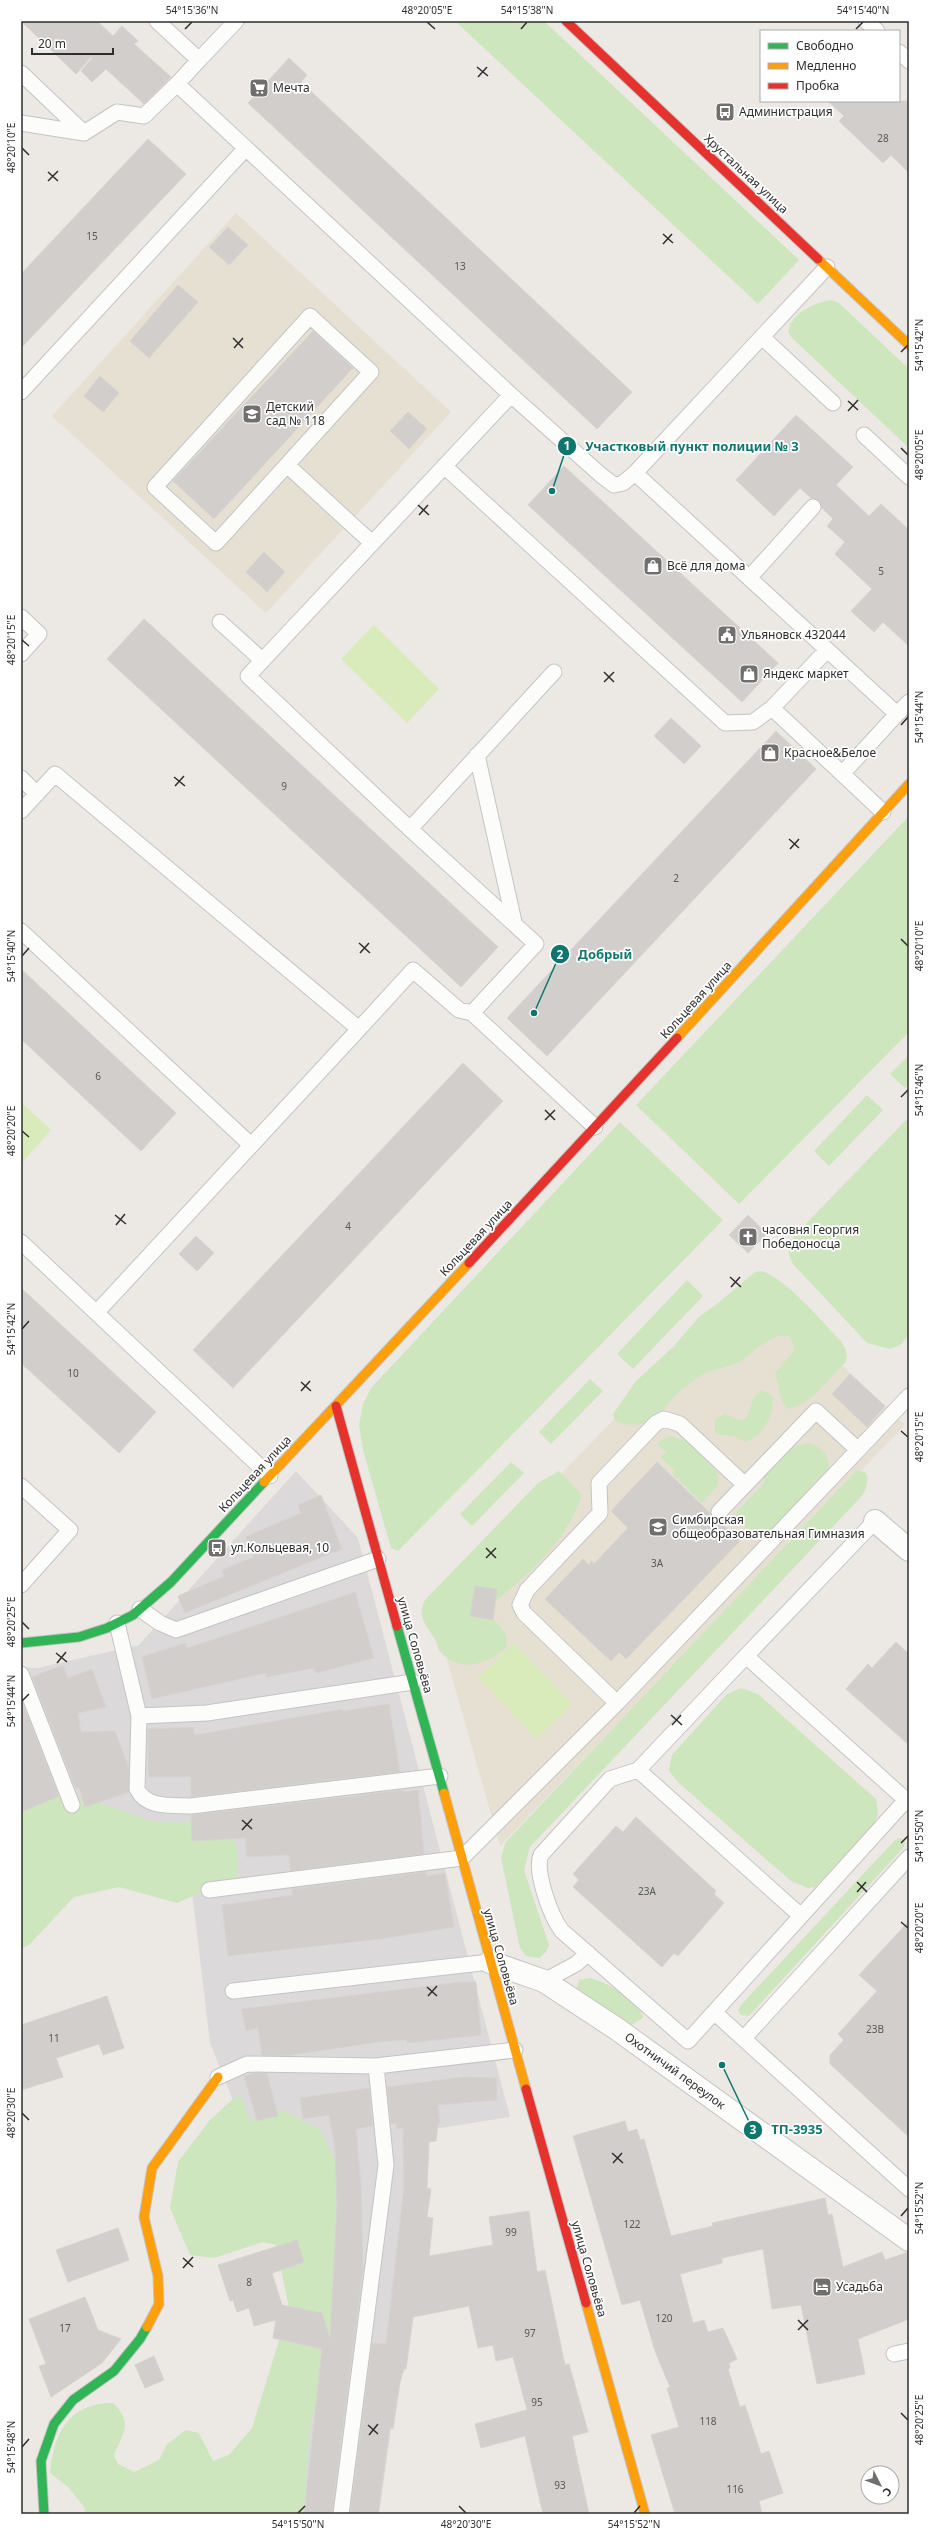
<svg xmlns="http://www.w3.org/2000/svg" width="930" height="2535" font-family="'Noto Sans',sans-serif">
<style>
.industrial{fill:#dcd9db}
.education{fill:#e6e0d3}
.green{fill:#cee6be}
.pitch{fill:#d9eabb}
.building{fill:#d1cecb;stroke:#d7d4d0}
.lines{fill:none;stroke-linecap:round;stroke-linejoin:round}
.lane-casing{stroke:#c5c4c5;stroke-width:17}
.street-casing{stroke:#c5c4c5;stroke-width:24}
.fast-casing{stroke:#c5c4c5;stroke-width:11}
.slow-casing{stroke:#c5c4c5;stroke-width:11}
.jam-casing{stroke:#c5c4c5;stroke-width:11}
.lane{stroke:#fcfcfb;stroke-width:15}
.street{stroke:#fcfcfb;stroke-width:22}
.fast{stroke:#30b455;stroke-width:9}
.slow{stroke:#ff9f0a;stroke-width:9}
.jam{stroke:#e5322d;stroke-width:9}
.ticks{fill:none;stroke:#2e2e2e;stroke-width:1.5}
.labels{text-anchor:middle;stroke-width:3.5;stroke-linejoin:round;paint-order:stroke}
.number-label{font-size:10px;fill:#585857}
.poi-label{font-size:12px;fill:#2e2e2e;stroke:#fff;text-anchor:start}
.street-label{font-size:12px;fill:#2e2e2e;stroke:#fff}
.leader{fill:none;stroke:#0f766e;stroke-width:1.5}
.callout-dot{fill:#0f766e;stroke:#fff;stroke-width:1.5}
.mark-label{font-size:12px;text-anchor:middle;font-weight:bold;fill:#fff}
.callout-label{font-size:13px;text-anchor:middle;font-weight:bold;fill:#0f766e;stroke:#fff;stroke-width:3.5;stroke-linejoin:round;paint-order:stroke}
.neatline{fill:none;stroke:#2e2e2e;stroke-width:1.5}
.ticks-label{font-size:10px;text-anchor:middle;fill:#2e2e2e}
</style>
<rect width="100%" height="100%" fill="#ece8e4"/>
<path class="industrial" d="M296,1471L358,1538L510,2117L427,2130L424,2195L379,2514H295L328,2207L248,2138L210,2043L185,1833L21,1902V1667L37,1668L139,1645Z"/>
<path class="education" d="M236,213L451,412L266,613L52,416Z
M751,1278L905,1425L500,1846L432,1607Z"/>
<path class="green" d="M455,21H544L799,260L758,304Z
M832,300L839,303L909,369V448L791,337L788,331C794,311 814,303 832,300Z
M909,816V1032L739,1204L636,1105Z
M909,1055V1084L905,1088L890,1074Z
M867,1095L883,1110L829,1166L814,1151Z
M909,1117V1335L900,1345L890,1349L867,1343L793,1264C786,1252 788,1247 795,1235Z
M620,1122L723,1220L398,1551L391,1548L363,1450L359,1425L363,1404L371,1388Z
M761,1271C785,1277 822,1322 841,1341C845,1348 849,1354 845,1363C829,1379 812,1404 789,1409C778,1400 780,1386 775,1373L794,1351C793,1313 750,1355 739,1362C727,1369 714,1367 702,1375C694,1380 683,1388 676,1395C668,1404 661,1415 650,1421C640,1426 625,1426 615,1421L613,1414L636,1381L674,1346L699,1317L718,1303L755,1272Z
M687,1280L703,1296L633,1369L617,1354Z
M590,1379L603,1391L551,1444L539,1432Z
M763,1390L773,1397C774,1414 763,1438 745,1442L735,1436L720,1435L715,1432V1419L725,1414L738,1420L745,1419C754,1408 749,1395 763,1390Z
M670,1436L685,1440L718,1473V1485L702,1503L672,1474L675,1470L661,1458L666,1452L656,1443Z
M809,1443C823,1447 831,1458 828,1473L762,1544L733,1516L764,1483V1476C777,1463 789,1444 809,1443Z
M511,1462L524,1473L472,1526L460,1514Z
M857,1470L865,1472L868,1478L865,1491L859,1499L530,1847L524,1870L549,1945L546,1952L539,1958L526,1956L520,1948L501,1858L505,1843Z
M559,1471L580,1493L581,1498C564,1544 529,1574 492,1604C488,1628 508,1620 507,1647C490,1664 461,1673 442,1654C437,1650 438,1643 434,1638C425,1624 417,1616 425,1600L538,1483Z
M741,1688L758,1694L876,1799L878,1814L873,1826L815,1887L808,1888L791,1881L679,1783L669,1771L672,1755L727,1694Z
M53,1793L92,1800L152,1821L183,1823L210,1813C239,1832 238,1845 238,1877L177,1903L119,1887L74,1897L29,1945L21,1949V1811Z
M900,1838L905,1841L904,1847L749,2016L741,2015L738,2010L740,2006L895,1840Z
M590,1978C607,1982 640,2000 643,2018L631,2025L618,2021L577,1993L576,1989L579,1980Z
M236,2096L244,2100L247,2116L251,2120L283,2110L320,2130L351,2191L343,2288L310,2425L304,2514H84L85,2508L68,2487L50,2473C54,2432 69,2403 113,2403C133,2422 124,2432 114,2455L118,2464L134,2472L159,2460L167,2444L186,2430L199,2433L213,2461L229,2455L252,2428L289,2308L276,2245L263,2242L214,2258L190,2255L170,2208L178,2162L209,2121Z"/>
<path class="pitch" d="M374,625L439,689L407,723L341,659Z
M21,1102L51,1130L21,1164Z
M514,1643L572,1704L536,1739L478,1677Z"/>
<path class="building" d="M21,21H97L113,36L122,26L138,41L134,44L171,77L144,104L106,69L92,82L81,71L93,57L92,56L76,74Z
M289,58L307,75L301,82L632,392L597,429L248,103Z
M828,101H909V173L891,155L883,163L839,121L844,116Z
M148,139L186,174L21,348V274Z
M228,227L248,245L229,265L209,247Z
M178,285L198,302L149,358L130,341Z
M313,331L353,368L214,519L173,481Z
M100,376L119,393L103,412L84,396Z
M408,412L427,429L409,449L390,431Z
M796,415L853,467L836,485L869,516L881,504L909,530V646L883,622L874,632L851,611L872,589L835,554L845,542L827,526L833,519L822,508L819,501L811,498L800,488L774,516L736,480Z
M564,466L778,663L742,702L528,505Z
M264,552L285,572L267,592L246,572Z
M144,619L498,947L461,987L107,659Z
M671,718L701,746L684,764L654,736Z
M776,731L816,769L547,1056L507,1018Z
M21,969L176,1113L141,1151L21,1039Z
M463,1063L503,1101L233,1388L193,1350Z
M748,1215L767,1234L748,1253L729,1235Z
M196,1236L214,1253L197,1271L179,1254Z
M21,1288L156,1412L119,1453L21,1363Z
M850,1374L885,1406L867,1427L832,1394Z
M657,1462L710,1513L713,1518L719,1521L740,1541L626,1659L619,1652L611,1661L545,1599L583,1559L589,1565L592,1561L594,1564L628,1528L611,1511Z
M321,1495L342,1549L185,1613L178,1596L224,1576L222,1570L254,1557L245,1537L301,1513L298,1505Z
M475,1586L497,1589L493,1620L470,1616Z
M355,1592L374,1658L316,1673L314,1668L267,1677L266,1673L152,1699L142,1657L185,1643L187,1648Z
M896,1642L909,1654V1745L846,1689L868,1664L872,1668Z
M63,1665L68,1678L92,1669L106,1707L78,1713L81,1732L115,1731L129,1768V1792L85,1807L79,1788L76,1789L32,1677Z
M21,1699L59,1796L21,1812Z
M389,1704L400,1772L191,1797V1777H148V1729L193,1727L195,1735L343,1709V1711Z
M403,1790V1792L418,1790L424,1854L290,1871L289,1855L247,1857L245,1838L192,1841L191,1815Z
M636,1817L716,1891L714,1894L724,1903L678,1956L674,1953L662,1967L573,1887L579,1880L573,1874L616,1826L623,1832Z
M426,1872L427,1876L445,1873L454,1927L381,1939L228,1956L222,1905L293,1895L292,1889Z
M909,1921V2137L830,2064V2055L844,2040L838,2034L877,1991L859,1975Z
M460,1982H476L481,2035L407,2043L406,2040L378,2042L285,2056L262,2055L258,2028L246,2031L241,2009Z
M107,1996L124,2048L103,2055L99,2044L56,2058L63,2077L21,2090V2025Z
M256,2073H267L278,2116L257,2121L244,2076Z
M463,2077L497,2078V2100L438,2105L440,2123L438,2124L436,2141L429,2142L427,2188L431,2189L427,2217L433,2218L429,2256L493,2245L489,2217L529,2211L537,2272L545,2270L565,2365L569,2364L588,2432L572,2436L589,2514H543L525,2436L481,2448L475,2424L527,2410L513,2357L496,2361L493,2345L478,2348L469,2306L413,2317L406,2369H404L400,2382L393,2429L390,2428L378,2514H350L372,2343L386,2344L404,2187L403,2128L397,2129L396,2123L391,2124L387,2087Z
M369,2088L373,2126L356,2129L361,2186L363,2270L332,2514H304L322,2349L273,2338L276,2320L254,2326L249,2308L237,2312L233,2300L230,2301L218,2265L297,2240L304,2262L272,2273L282,2305L322,2313L330,2338L337,2205L335,2148L329,2115L303,2119L300,2098Z
M625,2121L628,2132L637,2129L640,2140L644,2139L671,2236L713,2226L712,2223L825,2198L828,2215L832,2214L843,2267L882,2252L885,2260L909,2252V2319L858,2339L865,2374L817,2384L801,2305L772,2309L763,2249L722,2258V2263L680,2274L693,2323L704,2320L708,2332L723,2328L737,2359L729,2363L730,2368L728,2369L740,2407L745,2405L761,2454L769,2451L783,2493L759,2501L762,2514H675L651,2435L679,2427L667,2388L670,2387L655,2351L640,2300L622,2305L573,2136Z
M118,2228L129,2260L68,2282L56,2250Z
M85,2297L98,2330L121,2339L102,2363L51,2397L39,2366L46,2364L29,2319Z
M154,2356L164,2380L145,2388L135,2365Z"/>
<g class="lines">
<g class="lane-casing">
<path id="lane" d="M157,21L199,60L236,21
M866,21L877,31
M899,52L909,61
M199,60L177,84L511,395L602,476L614,485L623,483L635,473
M21,73L84,133
M21,123L84,133L117,112L144,116L177,84
M827,267L635,473L897,714L842,774
M310,316L371,372L216,543L155,487Z
M762,337L833,403
M21,392L246,148
M864,435L909,477
M287,465L372,543
M444,466L725,723L753,722L772,708L827,650
M749,578L813,507
M21,617L39,634L21,654
M220,622L262,660
M772,708L883,812
M897,714L909,702
M477,755L514,922
M21,778L37,794
M21,811L55,774L359,1029L413,970L459,1010L472,1013L595,1127
M410,829L554,672
M21,931L251,1145
M472,1013L536,944L410,829L248,676L511,395
M21,1242L270,1476
M97,1312L359,1029
M21,1486L70,1530L21,1585
M719,1512L816,1411L858,1450L909,1396
M875,1521L746,1656L906,1800
M140,1609L160,1623L176,1630L378,1559
M117,1623L139,1716L207,1713L413,1682
M746,1656L638,1770L801,1916
M21,1674L72,1805
M617,1703L858,1450
M139,1716L137,1789C147,1809 172,1805 191,1806L440,1776
M638,1770L610,1779L541,1855C534,1871 551,1917 562,1931L688,2041L906,1800L909,1803
M209,1890L462,1858L617,1703L524,1613L520,1605L527,1590L600,1513L599,1483L656,1423L664,1419L680,1424L745,1485
M544,1981L576,1964L588,1953
M233,1991L490,1962
M714,2012L909,2189
M744,2038L909,1857
M218,2077L247,2064L376,2066L515,2050
M894,2354L909,2351
M341,2514L386,2165L376,2066"/>
</g>
<g class="street-casing">
<path id="street" d="M875,1521L909,1550
M490,1962L544,1981L617,2029L909,2240"/>
</g>
<g class="fast-casing">
<path id="fast" d="M397,1626L444,1793
M21,1643L79,1637L107,1628L133,1615L171,1582L264,1482
M44,2514L41,2461L54,2424L73,2400L114,2371L140,2339L147,2327"/>
</g>
<g class="slow-casing">
<path id="slow" d="M818,259L909,345
M677,1038L909,784
M264,1482L469,1263
M444,1793L526,2089
M586,2303L645,2514
M147,2327L159,2304L158,2276L144,2217L152,2168L218,2077"/>
</g>
<g class="jam-casing">
<path id="jam" d="M566,21L818,259
M469,1263L677,1038
M336,1406L397,1626
M526,2089L586,2303"/>
</g>
<use href="#lane" class="lane"/>
<use href="#street" class="street"/>
<use href="#fast" class="fast"/>
<use href="#slow" class="slow"/>
<use href="#jam" class="jam"/>
</g>
<path class="ticks" d="M427,22L435,29M185,29L192,22M521,29L527,22M856,29L863,22M477,67L488,76M478,77L487,67M22,148L29,155M48,172L58,181M48,181L58,171M663,234L673,243M663,244L672,234M233,338L243,348M234,348L243,338M901,352L908,345M848,401L858,410M848,411L858,400M901,448L908,455M418,505L429,515M419,515L428,505M22,640L29,646M604,672L614,682M604,682L614,672M901,725L908,717M174,777L185,786M175,786L184,776M789,839L799,848M790,849L799,839M901,939L908,946M359,943L370,953M360,953L369,943M22,956L29,948M901,1097L908,1090M545,1110L555,1120M545,1120L555,1110M22,1131L29,1137M115,1215L126,1224M116,1225L125,1214M730,1277L741,1287M731,1287L740,1277M22,1329L29,1321M301,1382L311,1391M301,1391L310,1381M901,1431L908,1437M486,1548L496,1558M486,1558L496,1548M22,1622L29,1629M56,1653L67,1662M57,1663L66,1652M22,1701L29,1694M671,1715L682,1725M672,1725L681,1715M242,1820L252,1829M242,1830L252,1819M901,1843L908,1836M857,1882L867,1892M857,1892L866,1882M901,1922L908,1928M427,1987L437,1996M428,1996L437,1986M22,2113L29,2120M612,2153L623,2163M613,2163L622,2153M901,2216L908,2208M183,2258L193,2267M183,2268L193,2257M798,2320L808,2330M798,2330L808,2320M901,2413L908,2420M368,2425L378,2434M369,2435L378,2424M22,2447L29,2439M459,2506L466,2513M298,2513L305,2506M634,2513L640,2506"/>
<defs>
<g id="supermarket-square" transform="scale(1)"><rect x="-9" y="-9" width="18" height="18" rx="4" fill="#706f6e" stroke="#fff"/><path d="M-6-5.5h2.5l.6 2H6L4.5 2H-2.5L-4.4-4H-6ZM-1.5 3.2a1.3 1.3 0 1 0 .1 0ZM3 3.2a1.3 1.3 0 1 0 .1 0Z" fill="#fff"/></g>
<g id="bus-square" transform="scale(1)"><rect x="-9" y="-9" width="18" height="18" rx="4" fill="#706f6e" stroke="#fff"/><path d="M-5-6H5V4H4V6H2V4H-2V6H-4V4H-5ZM-3.5-4V0h7V-4ZM-3.5 1.2v1.5H-2V1.2ZM2 1.2v1.5H3.5V1.2Z" fill="#fff"/></g>
<g id="school-square" transform="scale(1)"><rect x="-9" y="-9" width="18" height="18" rx="4" fill="#706f6e" stroke="#fff"/><path d="M0-5L7-2L0 1L-7-2ZM-4 1L0 2.5L4 1V4Q0 6-4 4Z" fill="#fff"/></g>
<g id="shop-square" transform="scale(1)"><rect x="-9" y="-9" width="18" height="18" rx="4" fill="#706f6e" stroke="#fff"/><path d="M-5-2.5h2.3a2.7 3.5 0 0 1 5.4 0H5L5.5 6h-11ZM-1.5-2.5h3a1.5 2.3 0 0 0-3 0Z" fill="#fff"/></g>
<g id="civic-square" transform="scale(1)"><rect x="-9" y="-9" width="18" height="18" rx="4" fill="#706f6e" stroke="#fff"/><path d="M-.6-6.5H3V-4.5H.6V-3L4-1V1h2V6H-6V1h2V-1L-.6-3ZM-1.2 2.5V6h2.4V2.5Z" fill="#fff"/></g>
<g id="church-square" transform="scale(1)"><rect x="-9" y="-9" width="18" height="18" rx="4" fill="#706f6e" stroke="#fff"/><path d="M-1.2-6h2.4v3.5h3.3v2.4h-3.3V6h-2.4V-.1h-3.3v-2.4h3.3Z" fill="#fff"/></g>
<g id="hotel-square" transform="scale(1)"><rect x="-9" y="-9" width="18" height="18" rx="4" fill="#706f6e" stroke="#fff"/><path d="M-6-4.5h1.5V1H6V5H4.5V3h-9V5H-6ZM-4 0a1.8 1.8 0 1 1 3.6 0ZM.5 0V-2.5h3Q6-2.5 6 0Z" fill="#fff"/></g>
</defs>
<g fill-rule="evenodd">
<use href="#supermarket-square" x="259" y="88"/>
<use href="#bus-square" x="725" y="112"/>
<use href="#school-square" x="252" y="414"/>
<use href="#shop-square" x="653" y="566"/>
<use href="#civic-square" x="727" y="635"/>
<use href="#shop-square" x="749" y="674"/>
<use href="#shop-square" x="770" y="753"/>
<use href="#church-square" x="748" y="1237"/>
<use href="#school-square" x="658" y="1527"/>
<use href="#bus-square" x="217" y="1548"/>
<use href="#hotel-square" x="822" y="2287"/>
</g>
<g class="labels">
<g class="number-label">
<text x="883" y="142">28</text>
<text x="92" y="240">15</text>
<text x="460" y="270">13</text>
<text x="881" y="575">5</text>
<text x="284" y="790">9</text>
<text x="676" y="882">2</text>
<text x="98" y="1080">6</text>
<text x="348" y="1230">4</text>
<text x="73" y="1377">10</text>
<text x="657" y="1567">3А</text>
<text x="647" y="1895">23А</text>
<text x="875" y="2033">23В</text>
<text x="54" y="2042">11</text>
<text x="632" y="2228">122</text>
<text x="511" y="2236">99</text>
<text x="249" y="2286">8</text>
<text x="664" y="2322">120</text>
<text x="65" y="2332">17</text>
<text x="530" y="2337">97</text>
<text x="537" y="2406">95</text>
<text x="708" y="2425">118</text>
<text x="560" y="2489">93</text>
<text x="735" y="2493">116</text>
</g>
<g class="poi-label">
<text x="273" y="92">Мечта</text>
<text x="739" y="116">Администрация</text>
<text x="266" y="411">Детский<tspan x="266" dy="14">сад № 118</tspan></text>
<text x="667" y="570">Всё для дома</text>
<text x="741" y="639">Ульяновск 432044</text>
<text x="763" y="678">Яндекс маркет</text>
<text x="784" y="757">Красное&amp;Белое</text>
<text x="762" y="1234">часовня Георгия<tspan x="762" dy="14">Победоносца</tspan></text>
<text x="672" y="1524">Симбирская<tspan x="672" dy="14">общеобразовательная Гимназия</tspan></text>
<text x="231" y="1552">ул.Кольцевая, 10</text>
<text x="836" y="2291">Усадьба</text>
</g>
<g class="street-label">
<text transform="translate(746 174) rotate(43)" y="4">Хрустальная улица</text>
<text transform="translate(696 1000) rotate(-48)" y="4">Кольцевая улица</text>
<text transform="translate(476 1238) rotate(-47)" y="4">Кольцевая улица</text>
<text transform="translate(255 1474) rotate(-47)" y="4">Кольцевая улица</text>
<text transform="translate(415 1645) rotate(74)" y="4">улица Соловьёва</text>
<text transform="translate(501 1957) rotate(74)" y="4">улица Соловьёва</text>
<text transform="translate(675 2071) rotate(36)" y="4">Охотничий переулок</text>
<text transform="translate(589 2269) rotate(74)" y="4">улица Соловьёва</text>
</g>
</g>
<path class="leader" d="M552 491L567 446M534 1013L560 954M722 2065L753 2130"/>
<g class="callout-dot">
<circle cx="552" cy="491" r="4"/>
<circle cx="534" cy="1013" r="4"/>
<circle cx="722" cy="2065" r="4"/>
<circle cx="567" cy="446" r="10"/>
<circle cx="560" cy="954" r="10"/>
<circle cx="753" cy="2130" r="10"/>
</g>
<g class="mark-label">
<text x="567" y="450">1</text>
<text x="560" y="959">2</text>
<text x="753" y="2134">3</text>
</g>
<g class="callout-label">
<text x="692" y="451">Участковый пункт полиции № 3</text>
<text x="605" y="959">Добрый</text>
<text x="797" y="2134">ТП-3935</text>
</g>
<rect width="930" height="2535" fill="none" stroke="#ffffff" stroke-width="44"/>
<rect x="760" y="30" width="140" height="72" fill="#ffffff" stroke="#ababab"/>
<rect x="768" y="43" width="20" height="6" fill="#30b455" stroke="#ababab"/>
<text x="796" y="50" font-size="12" fill="#2e2e2e">Свободно</text>
<rect x="768" y="63" width="20" height="6" fill="#ff9f0a" stroke="#ababab"/>
<text x="796" y="70" font-size="12" fill="#2e2e2e">Медленно</text>
<rect x="768" y="83" width="20" height="6" fill="#e5322d" stroke="#ababab"/>
<text x="796" y="90" font-size="12" fill="#2e2e2e">Пробка</text>
<g transform="translate(880 2485) rotate(132)"><circle r="19" fill="#ffffff" stroke="#ababab"/>
<path d="M0-3L7 15L0 10L-7 15Z" fill="#706f6e"/>
<text y="-6" font-size="11" font-weight="bold" text-anchor="middle" fill="#2e2e2e">С</text>
</g>
<path d="M32 48v6h81v-6" fill="none" stroke="#2e2e2e" stroke-width="2"/>
<text x="38" y="48" font-size="12" fill="#2e2e2e" stroke="#ffffff" stroke-width="3" paint-order="stroke">20 m</text>
<rect x="22" y="22" width="886" height="2491" class="neatline"/>
<g class="ticks-label">
<text x="192" y="14">54°15'36"N</text>
<text x="427" y="14">48°20'05"E</text>
<text x="527" y="14">54°15'38"N</text>
<text x="863" y="14">54°15'40"N</text>
<text transform="translate(11 148) rotate(-90)" y="4">48°20'10"E</text>
<text transform="translate(919 345) rotate(-90)" y="4">54°15'42"N</text>
<text transform="translate(919 455) rotate(-90)" y="4">48°20'05"E</text>
<text transform="translate(11 640) rotate(-90)" y="4">48°20'15"E</text>
<text transform="translate(919 717) rotate(-90)" y="4">54°15'44"N</text>
<text transform="translate(919 946) rotate(-90)" y="4">48°20'10"E</text>
<text transform="translate(11 956) rotate(-90)" y="4">54°15'40"N</text>
<text transform="translate(919 1090) rotate(-90)" y="4">54°15'46"N</text>
<text transform="translate(11 1131) rotate(-90)" y="4">48°20'20"E</text>
<text transform="translate(11 1329) rotate(-90)" y="4">54°15'42"N</text>
<text transform="translate(919 1437) rotate(-90)" y="4">48°20'15"E</text>
<text transform="translate(11 1622) rotate(-90)" y="4">48°20'25"E</text>
<text transform="translate(11 1701) rotate(-90)" y="4">54°15'44"N</text>
<text transform="translate(919 1836) rotate(-90)" y="4">54°15'50"N</text>
<text transform="translate(919 1928) rotate(-90)" y="4">48°20'20"E</text>
<text transform="translate(11 2113) rotate(-90)" y="4">48°20'30"E</text>
<text transform="translate(919 2208) rotate(-90)" y="4">54°15'52"N</text>
<text transform="translate(919 2420) rotate(-90)" y="4">48°20'25"E</text>
<text transform="translate(11 2447) rotate(-90)" y="4">54°15'48"N</text>
<text x="298" y="2528">54°15'50"N</text>
<text x="466" y="2528">48°20'30"E</text>
<text x="634" y="2528">54°15'52"N</text>
</g>
</svg>
